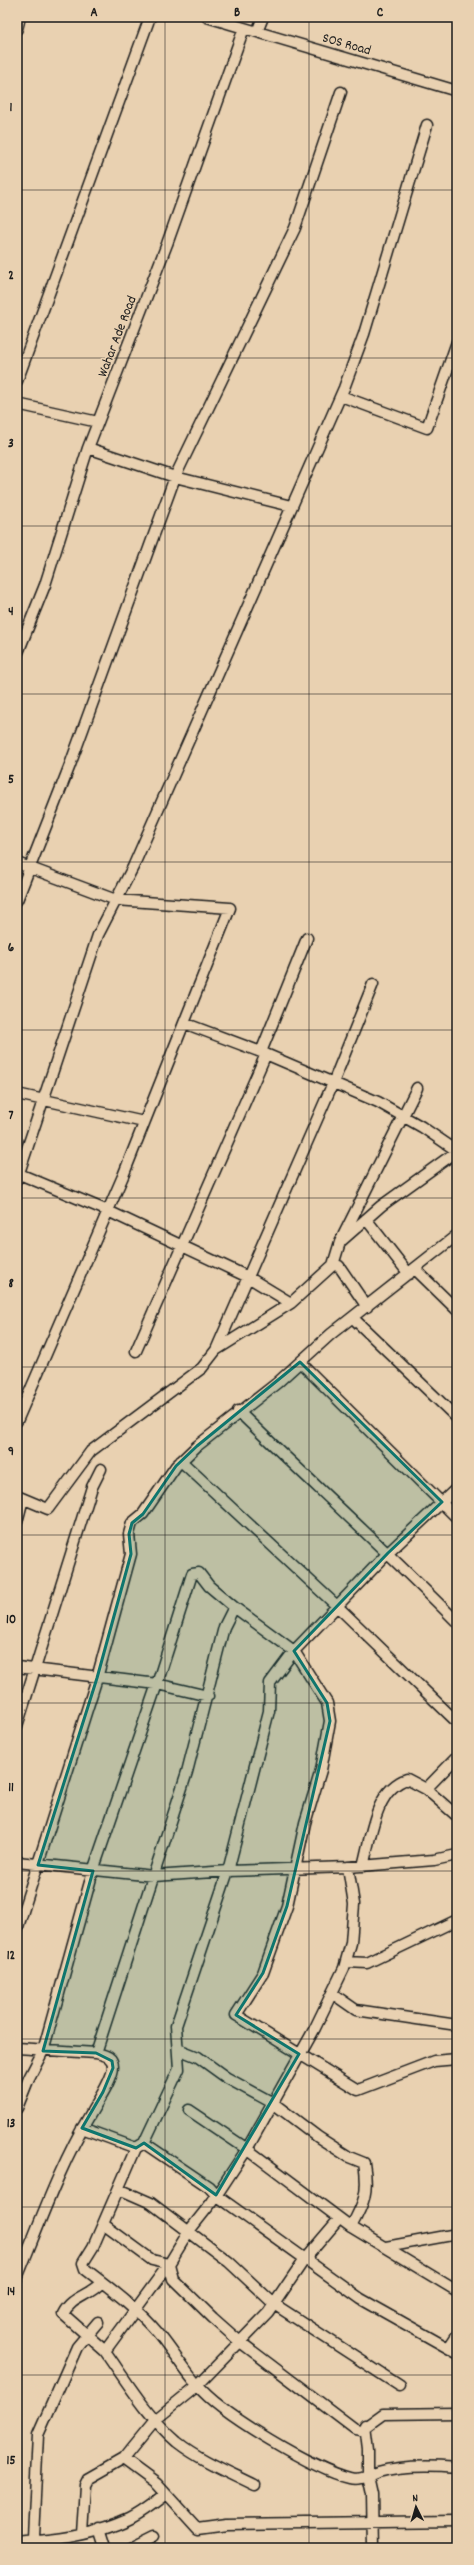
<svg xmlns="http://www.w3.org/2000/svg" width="474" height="2565" font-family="Dekko,sans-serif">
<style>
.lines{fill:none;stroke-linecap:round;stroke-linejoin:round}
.minor-casing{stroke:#1c1c1c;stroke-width:13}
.minor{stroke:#e9d1b1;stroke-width:10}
.marked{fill:#0f766e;fill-opacity:0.2;stroke:#0f766e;stroke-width:3;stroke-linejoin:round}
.grid{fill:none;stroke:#1c1c1c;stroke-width:1;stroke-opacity:0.55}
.labels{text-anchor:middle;stroke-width:3.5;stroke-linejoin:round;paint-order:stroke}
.street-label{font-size:14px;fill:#1c1c1c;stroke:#e9d1b1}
.neatline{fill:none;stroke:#1c1c1c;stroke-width:1.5}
.grid-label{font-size:13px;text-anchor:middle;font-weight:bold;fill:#1c1c1c}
</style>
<rect width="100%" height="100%" fill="#e9d1b1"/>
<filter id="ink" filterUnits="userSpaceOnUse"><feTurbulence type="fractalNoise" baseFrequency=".025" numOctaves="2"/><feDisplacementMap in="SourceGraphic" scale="8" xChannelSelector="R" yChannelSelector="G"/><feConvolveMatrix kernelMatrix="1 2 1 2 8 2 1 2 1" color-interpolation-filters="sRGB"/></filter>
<g filter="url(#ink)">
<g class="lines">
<g class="minor-casing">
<path id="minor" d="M207,17L457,91
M17,29L20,17
M257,32L263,17
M17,381L150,17
M341,396L427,428L457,342
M17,404L98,422
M88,448L175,477L291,506
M17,655L45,585L88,448L167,244L244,28
M17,863L116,900L230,908L184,1023L261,1052L307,938
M17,900L70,765L175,477L295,228L341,92
M261,1052L378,1102L422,1127L457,1151
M417,1088L340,1242L381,1206L456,1152
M17,1094L144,1122
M17,1173L108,1211L248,1277L291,1303L333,1265L340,1242
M17,1179L98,935L133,867L344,388L364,334L427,125
M366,1219L409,1274
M333,1265L339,1266L367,1307
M415,1269L457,1310
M353,1318L457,1418
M216,1350L291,1303
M136,1351L266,1054
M300,1362L457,1518
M238,1411C311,1482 386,1550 457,1622
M17,1421L123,1176L184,1023
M181,1461L338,1607L457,1722
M17,1496L48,1509L91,1451L202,1368L216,1350L333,1083L373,984
M17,1522L23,1499
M17,1667L157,1684L208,1696
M17,1726L92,1487L101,1469
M457,1757L426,1789L457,1816
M17,1862L154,1876L228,1871L348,1867L434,1860L457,1855
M363,1866C371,1837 375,1789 407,1779L426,1789
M17,1930L97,1678L131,1554L129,1534L132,1523L143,1514L176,1466L197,1446L277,1383L331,1334L457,1235
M346,1962L367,1963L457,1920
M333,1994L356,2010L457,2025
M17,2048L96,2053C104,2055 113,2056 113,2067C113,2079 97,2102 91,2113C60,2165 40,2222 17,2278
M178,2049L198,2057L227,2078L273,2103L318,2137L349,2157L364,2163C369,2193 364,2203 351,2227
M96,2053L187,1772L224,1627L234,1607
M17,2108L29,2078L43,2051L93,1871L157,1684L192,1574L199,1573L209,1586L234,1607L294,1651L327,1703L330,1721L321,1770L305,1823L287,1906L263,1973L236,2015L358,2090L434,2061L457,2059
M189,2110L247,2149L315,2028L344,1968L351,1943L354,1904L348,1867
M82,2128L136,2148L144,2143L179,2069L176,2026L228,1871L269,1711L270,1683L294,1651L388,1553L457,1488
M144,2143L209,2187L216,2195L361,2299L457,2353
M136,2148L93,2247L83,2263L85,2269C111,2289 137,2308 158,2333C172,2350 184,2370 198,2386C221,2414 315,2470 350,2478C361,2481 369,2475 378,2472C402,2465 433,2466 457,2468
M119,2189L151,2203L229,2262L274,2304L400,2386
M103,2224L152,2260L169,2264L173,2279L213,2318L239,2341L355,2429L361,2430L383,2414L457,2413
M386,2247L457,2234
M102,2282C88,2297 72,2296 63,2314L105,2351
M98,2322L77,2347L38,2435L33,2537L36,2541C66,2539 100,2532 127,2520C141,2514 154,2503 166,2494
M449,2347L457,2335
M365,2425L368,2449V2477L372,2495L373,2548
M123,2459L157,2484L197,2528L227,2524L457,2521
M255,2485C229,2472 200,2460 177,2442C148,2417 127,2382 105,2351L169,2264L189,2231L212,2202L247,2149L351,2227L457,2291
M99,2529L105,2548
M82,2534L85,2485L88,2479L123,2459L155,2420L197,2386L268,2313L304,2260L339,2219
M17,2541L34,2539
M131,2548L155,2536"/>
</g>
<use href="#minor" class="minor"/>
</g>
</g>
<path class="marked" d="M300,1362L442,1502L388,1553L294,1651L327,1703L330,1721L287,1906L263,1973L236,2015L299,2054L216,2195L144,2143L136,2148L82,2128L103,2092L113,2068L112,2061L96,2053L43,2051L93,1871L38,1865L97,1678L131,1554L129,1534L132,1523L143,1514L176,1466L197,1446Z"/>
<path class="grid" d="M165,17V2548M309,17V2548M17,190H457M17,358H457M17,526H457M17,694H457M17,862H457M17,1030H457M17,1198H457M17,1367H457M17,1535H457M17,1703H457M17,1871H457M17,2039H457M17,2207H457M17,2375H457"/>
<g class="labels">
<g class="street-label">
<text transform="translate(347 43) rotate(16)" y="5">SOS Road</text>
<text transform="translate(116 336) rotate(-69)" y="5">Wahar Ade Road</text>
</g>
</g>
<rect width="474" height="2565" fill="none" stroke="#e9d1b1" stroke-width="44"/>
<g transform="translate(416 2507) rotate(355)" stroke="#e9d1b1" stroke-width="3" paint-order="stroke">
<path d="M0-3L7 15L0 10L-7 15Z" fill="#1c1c1c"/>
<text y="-6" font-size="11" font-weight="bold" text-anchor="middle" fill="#1c1c1c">N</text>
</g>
<rect x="22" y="22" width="430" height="2521" class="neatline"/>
<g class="grid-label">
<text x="94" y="16">A</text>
<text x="237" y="16">B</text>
<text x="380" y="16">C</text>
<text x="11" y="111">1</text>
<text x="11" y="279">2</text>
<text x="11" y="447">3</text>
<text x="11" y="615">4</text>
<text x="11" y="783">5</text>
<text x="11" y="951">6</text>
<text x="11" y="1119">7</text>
<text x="11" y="1287">8</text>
<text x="11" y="1455">9</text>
<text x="11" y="1623">10</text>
<text x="11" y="1791">11</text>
<text x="11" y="1959">12</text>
<text x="11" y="2127">13</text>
<text x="11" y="2295">14</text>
<text x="11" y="2464">15</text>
</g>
</svg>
